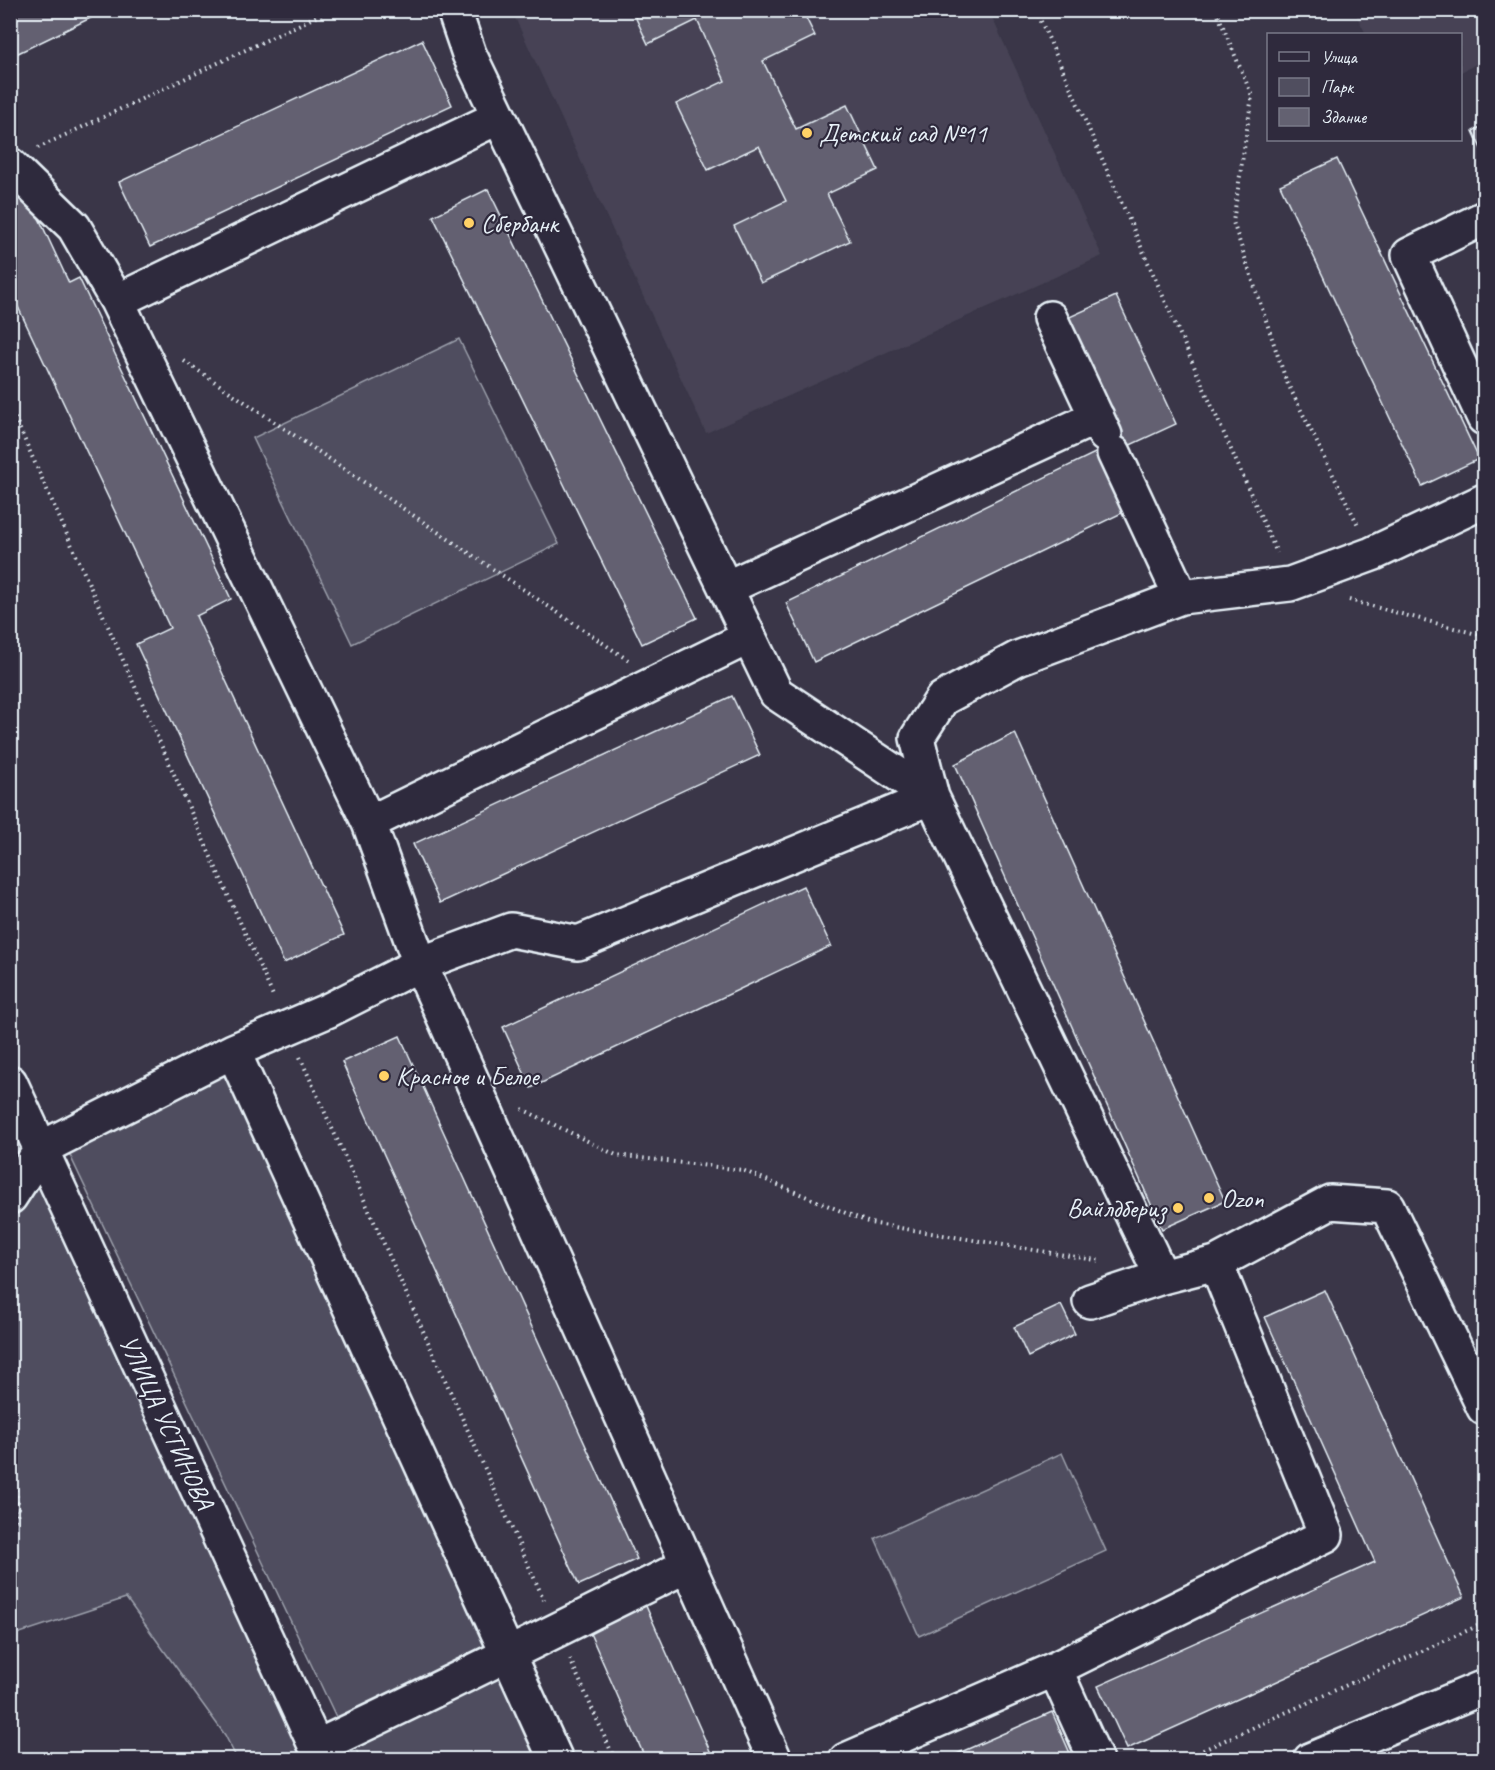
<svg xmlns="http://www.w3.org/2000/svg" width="1495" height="1770" font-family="Caveat,sans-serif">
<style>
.built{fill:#464354}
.green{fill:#504e5f;stroke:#9ca0ac;stroke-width:1.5}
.building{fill:#636171;stroke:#e8f1f8;stroke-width:1.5}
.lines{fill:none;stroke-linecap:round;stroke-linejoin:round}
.minor-casing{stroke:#e8f1f8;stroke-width:38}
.path{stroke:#e8f1f8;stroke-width:4;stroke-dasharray:1.5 4.5;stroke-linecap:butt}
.minor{stroke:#2f2a3d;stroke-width:33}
.poi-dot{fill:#ffd166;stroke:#2f2a3d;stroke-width:2}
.labels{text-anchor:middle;stroke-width:4.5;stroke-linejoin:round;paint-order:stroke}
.poi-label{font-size:26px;fill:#e8f1f8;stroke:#2f2a3d;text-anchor:start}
.street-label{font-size:26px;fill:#e8f1f8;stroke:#2f2a3d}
</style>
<rect width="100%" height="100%" fill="#3a3648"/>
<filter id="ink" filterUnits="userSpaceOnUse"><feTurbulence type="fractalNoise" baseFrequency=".0167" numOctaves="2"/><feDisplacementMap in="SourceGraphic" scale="12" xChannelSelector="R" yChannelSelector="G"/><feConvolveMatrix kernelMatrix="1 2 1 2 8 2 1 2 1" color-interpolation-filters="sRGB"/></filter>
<g filter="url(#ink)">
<path class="built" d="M512,11H989L1102,256L706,433Z
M1354,11H1484V60L1461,72L1460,34H1366Z"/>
<path class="green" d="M459,339L559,544L352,644L253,438Z
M231,1072L501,1644L338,1721L67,1149Z
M42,1148L328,1759H237L225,1735L126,1598L11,1636V1513L19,1509L10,1454V1197Z
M1062,1453L1106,1551L919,1636L875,1538Z
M503,1674L545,1759H361L354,1746Z"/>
<path class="building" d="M10,10H107L10,57Z
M632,10H802L815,36L763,61L796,129L847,105L878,170L827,194L850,241L761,283L734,226L786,201L759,146L708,170L676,104L725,81L697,20L648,44Z
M422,40L452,105L150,247L119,182Z
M1484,125V155L1473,131Z
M1337,159L1479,459L1422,486L1280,185Z
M24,186L69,283L79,278L231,599L196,616L344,935L284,963L136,644L170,628L18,307L10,310V192Z
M488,189L697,618L642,644L433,216Z
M1116,296L1176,424L1100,459L1097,452L1122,440L1065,319Z
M1097,452L1126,511L814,662L786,603Z
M732,696L760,755L440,903L413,844Z
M1015,733L1225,1201L1162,1229L955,764Z
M803,886L831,946L531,1088L503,1027Z
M400,1036L637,1559L579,1585L342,1062Z
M1325,1290L1464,1597L1127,1749L1098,1686L1375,1562L1265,1317Z
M1061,1305L1075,1334L1028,1357L1014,1327Z
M642,1597L714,1760H646L585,1622Z
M1052,1712L1073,1760H943Z"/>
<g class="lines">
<g class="minor-casing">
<path id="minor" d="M454,10L469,54L776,693L932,797
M499,117L117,301L369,823L749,637
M10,165L74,227L117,301
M1484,218L1409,255L1484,418
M1050,318L1105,435
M1114,453L1181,597
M1484,501L1372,554L1290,584L1181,597L1018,658L942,699L917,738L932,797L1162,1277L1216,1263L1330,1202L1387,1206L1484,1408
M726,588L1097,417
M369,823L420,964L775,1760
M233,1051L556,1760
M10,1082L316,1747L328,1760
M10,1197L42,1148L233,1051L329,1010L420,964L511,930L578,943L932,797
M1090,1301L1162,1277
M1055,1669L1096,1760
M316,1747C441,1689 564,1626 688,1565
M846,1760L1055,1669L1326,1535L1216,1263
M1310,1760L1484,1687"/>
</g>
<path class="path" d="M1036,10L1277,553
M1216,10L1252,96L1233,222L1286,380L1358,525
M38,148L330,10
M184,361L628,660
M10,407L274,998
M1349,600L1484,636
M300,1057L544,1600
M522,1109L616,1155L742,1170L870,1223L1101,1261
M10,1454L19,1509L10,1537
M570,1659L615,1760
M1181,1760L1484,1623"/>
<use href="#minor" class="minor"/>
</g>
</g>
<g class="poi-dot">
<circle cx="807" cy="133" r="6"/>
<circle cx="469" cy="223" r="6"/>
<circle cx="384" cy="1076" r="6"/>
<circle cx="1209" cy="1198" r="6"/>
<circle cx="1178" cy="1208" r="6"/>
</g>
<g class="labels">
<g class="poi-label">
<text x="819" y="142">Детский сад №11</text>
<text x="481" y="232">Сбербанк</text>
<text x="396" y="1085">Красное и Белое</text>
<text x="1221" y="1207">Ozon</text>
<text x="1166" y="1217" text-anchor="end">Вайлдбериз</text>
</g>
<g class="street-label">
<text transform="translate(167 1422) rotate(65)" y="9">УЛИЦА УСТИНОВА</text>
</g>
</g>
<rect width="1495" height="1770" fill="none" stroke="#2f2a3d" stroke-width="36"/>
<rect x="18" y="18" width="1459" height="1734" fill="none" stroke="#e8f1f8" stroke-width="2" filter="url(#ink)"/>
<rect x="1267" y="33" width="195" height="108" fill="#2f2a3d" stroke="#797a88" stroke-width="1.5"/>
<rect x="1279" y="52" width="30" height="9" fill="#2f2a3d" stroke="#797a88" stroke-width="1.5"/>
<text x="1321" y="63" font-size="18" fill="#e8f1f8">Улица</text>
<rect x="1279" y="78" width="30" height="18" fill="#504e5f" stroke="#797a88" stroke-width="1.5"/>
<text x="1321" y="93" font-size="18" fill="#e8f1f8">Парк</text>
<rect x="1279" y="108" width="30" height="18" fill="#636171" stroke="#797a88" stroke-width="1.5"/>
<text x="1321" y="123" font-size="18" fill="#e8f1f8">Здание</text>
</svg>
